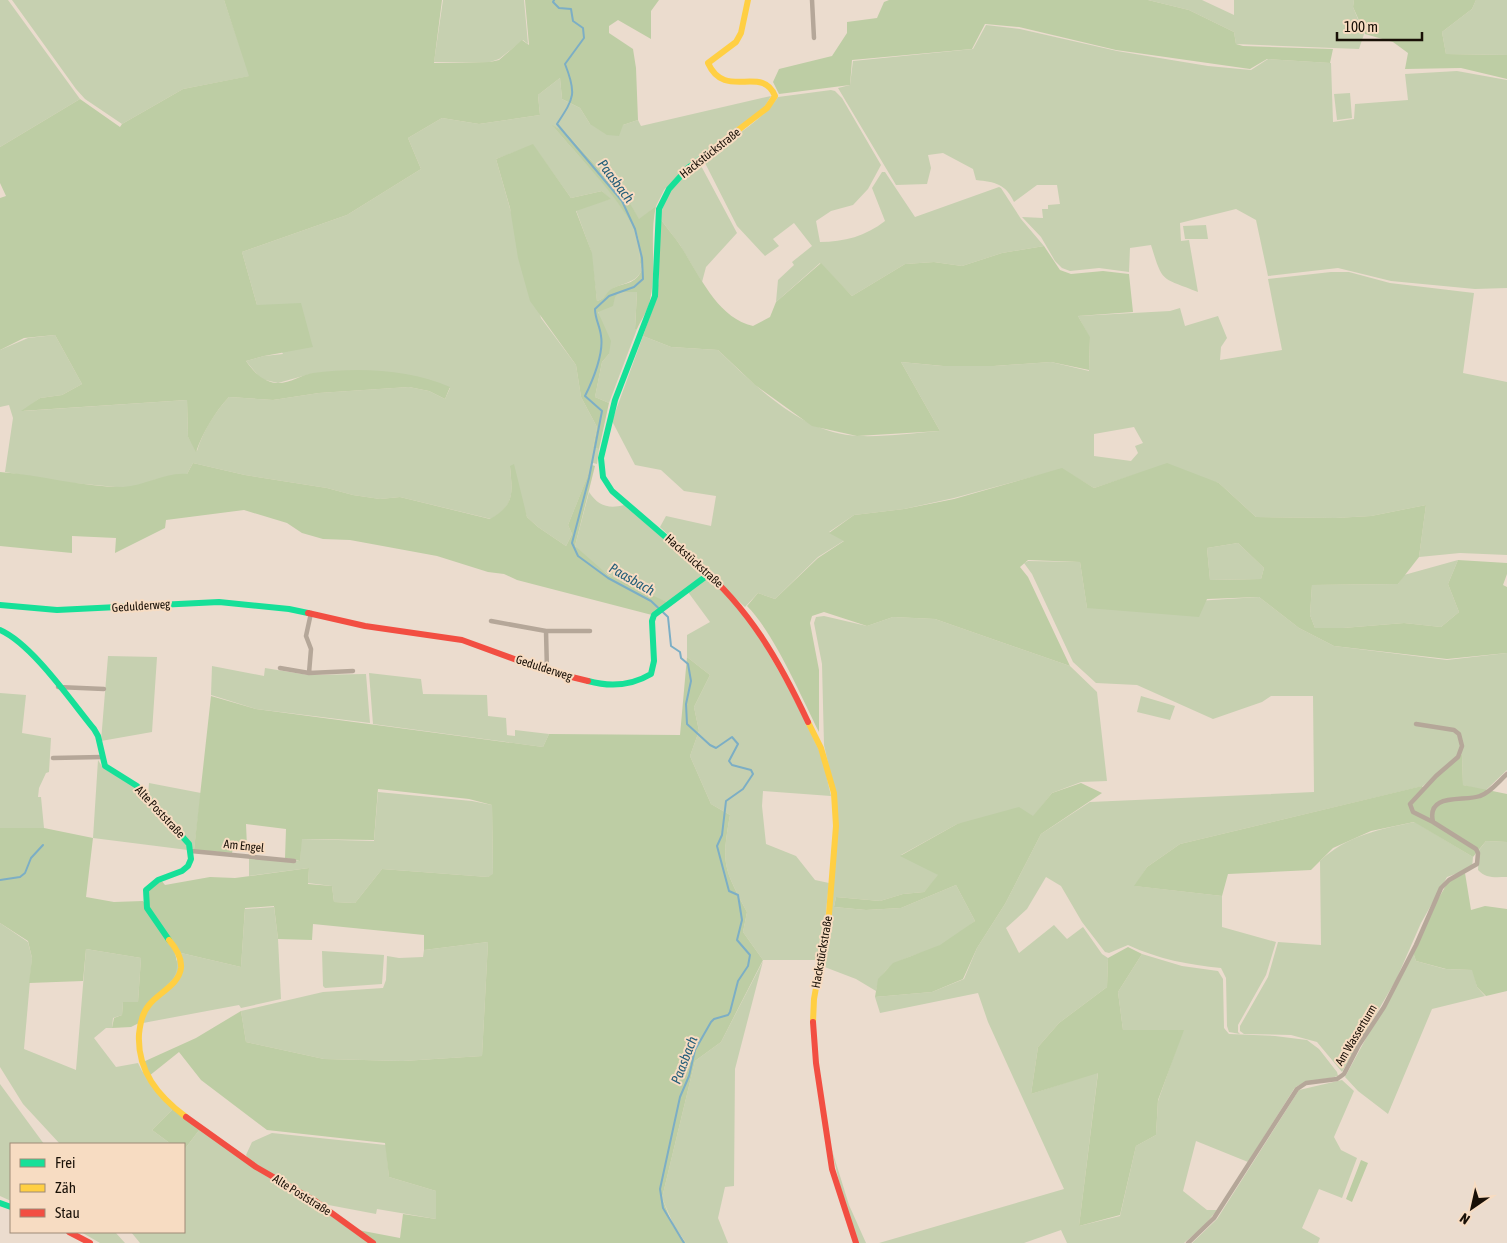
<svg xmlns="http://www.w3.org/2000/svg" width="1507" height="1243" font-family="'Asap Condensed',sans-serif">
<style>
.green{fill:#c6d0b0;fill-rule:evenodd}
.forest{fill:#bdcda4;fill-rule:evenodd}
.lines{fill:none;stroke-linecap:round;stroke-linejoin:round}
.stream{stroke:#7caec5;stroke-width:2}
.street{stroke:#b5a799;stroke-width:4.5}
.fast{stroke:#16e098;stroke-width:6}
.slow{stroke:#ffcf43;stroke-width:6}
.jam{stroke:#f24e42;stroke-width:6}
.labels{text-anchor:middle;stroke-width:4;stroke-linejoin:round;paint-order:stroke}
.street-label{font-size:12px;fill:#191007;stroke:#f7dcc2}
.water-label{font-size:14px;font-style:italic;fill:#235d79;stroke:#f7dcc2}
</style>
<rect width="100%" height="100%" fill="#ebdcce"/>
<path class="green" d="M0,0H8L80,99L0,147Z
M12,0H224L250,76L183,89L122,124L85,99L76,89Z
M443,0H524L528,44L523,40L499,59L490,62H434Z
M1148,0H1202L1234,15V0H1354L1353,7L1364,34L1359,49L1236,44L1234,32L1189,10Z
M1476,0H1507V55L1446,54L1442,32L1472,9Z
M986,25L1020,29L1117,51L1208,66L1251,70L1268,59L1331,63L1333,122L1354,119L1355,104L1408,100L1405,74L1457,71L1507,80V288L1475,289L1391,281L1338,268L1268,276L1256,220L1236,209L1180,223L1181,241L1189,240L1198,292C1161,277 1163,284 1151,245L1130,248L1129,272L1099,268L1070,271L1062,268L1055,261L1041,237L1022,217L1043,218L1042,209H1048V205L1060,204L1057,185H1037L1014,202C1006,184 995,182 976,180L973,169L943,153L928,155L931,168L927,184L896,185L838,88L850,85L853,61L973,49Z
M560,78L562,99L580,108L590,124L623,125L638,120L641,126L771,96L764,108L692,161L664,190L656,206L639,220L618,182H611L564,131L553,126C581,160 616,192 636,232C642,243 637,258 642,270C634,286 620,281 609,292C604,296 604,299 597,301L591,251L576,210L610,199L602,191L571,198L533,145L496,159L541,318L576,365L581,397L597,427L593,448L599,449L597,464L593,463L568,525L572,534L566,546L538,527L527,517L510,466C512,492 516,504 491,519L400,497L380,499L353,495L327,488L245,475L193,463L187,474L154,480L137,487H116L62,482L5,472L13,418L9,405L0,407V350L28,338L55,335L82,384L62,395L40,398L23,411L187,400L188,437L197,451C203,431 215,412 229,397L273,400L319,393L409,387L429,391L445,399L450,388L380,373L362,371L310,374L278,383L261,379L246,361L264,356L283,354L257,305L242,252L347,215L421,169L408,138L442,118L479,124L540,115L538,95Z
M831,90L835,91L842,98L881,165L868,189L853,205L831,211L816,221L820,242C844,242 866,236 885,221L872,188L882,172H885L915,217L999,187L1001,188L1021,219L1044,246L1002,253L962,266L934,262L905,264L852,296L820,263L776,302L778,280L794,265L792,262L812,246L794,223L773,239L779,246L765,256L737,226L703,159C728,139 760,124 778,97Z
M1350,93L1352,118L1337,120L1334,94Z
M699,162L737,233L706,267L702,282L680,245L659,217L670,191Z
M1206,225L1208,239H1185L1183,226Z
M1331,272H1349L1390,283L1474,293L1463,373L1507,382V555L1460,553L1419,557L1426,505L1371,516L1335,518L1256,517L1219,483L1155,468L1094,488L1062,469L954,498L904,509L854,515L829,532L845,540L818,557L775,599L758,593L745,607L660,527L666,516L711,526L716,496L684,491L661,470L635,465L612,421L643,336L671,347L718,350C755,386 804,435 859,436C886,437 913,433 940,431L901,362L942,366H995L1051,362L1089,371L1090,338L1078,316L1170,311L1180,308L1185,326L1218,316L1227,338L1221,347L1220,360L1282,350L1268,279ZM1134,427L1143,443L1135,446L1138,453L1131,461L1094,456V434Z
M620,292H637L635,328L637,329L609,403L595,397L602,362L609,354L598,311Z
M589,492C598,506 609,509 624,505L697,568L701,574L700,579L667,602C633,589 598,574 575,546Z
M1238,543L1264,568L1261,579L1210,580L1207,548Z
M1458,560L1448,584L1459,612L1441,627L1404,623L1343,628H1315L1310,615L1312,585L1398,584L1404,575Z
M1028,561L1080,562L1087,608L1259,597L1299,628L1334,646L1447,660L1507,653V770L1485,791L1463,785L1462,754L1423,786L1180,844L1147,867L1135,886L1222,896V927L1276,942L1266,975L1238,1025V1032L1240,1034L1229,1032L1227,1026L1226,978L1221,968C1189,965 1158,959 1128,945L1109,953L1105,952L1082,922L1061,886L1046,877L1027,909L1006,928L1019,953L1054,925L1067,939L1083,927L1102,954L1108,958L1107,987L1059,1023L1038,1047L1031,1094L1098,1072L1079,1226L1120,1216L1136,1146L1156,1135L1158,1101L1183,1030H1123L1118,992L1142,954L1182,966L1218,971L1223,979L1224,1028L1229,1034L1275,1036L1307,1040L1319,1049L1337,1072L1338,1076C1324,1081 1305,1078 1294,1089L1248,1162L1196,1141L1183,1191L1207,1210H1217L1204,1226L1184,1243H1067L1061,1230L1024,1243H879L1064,1189L988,1022L978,993L880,1013L875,997L932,992L964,979L977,948L1005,904L1041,834L1090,802L1314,792L1313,696H1271L1262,702L1213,719L1137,685L1096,683L1073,662L1032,574L1024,563Z
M708,577L748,618L789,689L822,756L831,796L763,791L762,806L766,844L796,856L815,880L829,883L825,921L817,960H763L743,932L747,912C724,868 721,865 730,815L711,804L690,756L699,731L694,707L710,675L687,657V635L710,622L688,592Z
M824,616L867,626L893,617L935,619L1070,666L1097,692L1107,781L1081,782L1052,793L1033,817L957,824L901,855L939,875L924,892L903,894L880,901L836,897L834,907L866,910L901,908L956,885L975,921C964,929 952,940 939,946C914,958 882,958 876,991L856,979L822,966L831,926L837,803L824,745L822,664L814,623L816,617Z
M108,656L157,657L152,732L101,741Z
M212,666L264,676L265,668L308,675L366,674L370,723L256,709L211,695Z
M369,673L421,679L423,694L487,695L488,716L506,718L507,735L515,736V730L549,734L543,747L373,724Z
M0,693L26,695L22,733L51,738L49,772L46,773L39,788L38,797H41L44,828L0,829Z
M1141,696L1175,706L1170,720L1137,712Z
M98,760L103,768L136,788L185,841L188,850L93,838Z
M149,783L201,793L194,850L148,796Z
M378,792L472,801L492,805L493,875L488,877L382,869L355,903L334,902L332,886L308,883L309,868L249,876V858L300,861L301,839L374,841Z
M1415,822L1473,857L1472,868L1447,877L1421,923L1396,980L1342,1072L1317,1042L1291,1035L1244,1034L1240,1031V1026L1268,977L1278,942L1321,945L1320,861C1346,836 1380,829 1415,822Z
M1486,841L1507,842V877C1496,877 1486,879 1478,870L1479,850Z
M274,907L278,939L281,999L241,1008L239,1005L143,1023L145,1015L181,953L241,967L245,909Z
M0,923L28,942L32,958L24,1049L76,1070L86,949L141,958L138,1002H123L122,1015L113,1018L112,1028H106L94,1038L116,1067L138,1063L142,1071L173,1109L152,1130L171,1144H60L23,1104L0,1067Z
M488,942L482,1056L403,1061L324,1059L246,1042L241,1011L323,992L383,988L386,980L387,956L399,958L423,957L424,950Z
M322,951L384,955L382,984L325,988L323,986Z
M1413,952L1416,961L1445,969L1473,970L1477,987L1485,996L1432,1009L1388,1114L1358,1091L1345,1077Z
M763,961L735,1069L734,1186L725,1187L718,1218L728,1243H686L674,1226L662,1198L695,1061L721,1042Z
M1342,1080L1354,1091L1334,1137L1341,1150L1357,1158L1342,1198L1319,1189L1302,1228L1320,1238L1318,1243H1192L1217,1219L1299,1090Z
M0,1084L44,1144H11V1201L0,1196Z
M200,1129L289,1186L369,1243H140L131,1232H184V1150Z
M272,1133L386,1145L389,1177L436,1191V1219L377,1209L376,1214L318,1203L249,1160L246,1155L252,1142Z
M831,1147L849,1205L866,1243H858L842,1194Z
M81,1232H115L125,1243H100Z"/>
<path class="forest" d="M224,0H442L434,63L490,62L499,60L522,40L529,45L525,0H659L651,11V39L618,20L609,26V33L633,49L636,68L638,120L623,125L619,136L607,135L590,124L580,108L562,99L560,78L538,95L540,115L479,124L442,118L408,138L421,169L347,215L242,252L257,305L301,303L312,344L313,347L264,356L246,361C254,372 262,381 276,383C289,384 301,375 313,373C358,367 409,369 450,387L445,399L429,391L409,387L319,393L273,400L229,397C215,412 203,432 196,452L188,437L187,400L21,411L40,398L62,395L82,384L55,335L24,338L0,350V198L6,196L0,183V147L80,99L120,127L122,124L183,89L249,76Z
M889,0H1148L1189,10L1234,32L1236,44L1243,46L1333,49L1330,63L1267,59L1250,69L1116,50L1019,27L985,24L972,49L852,60L850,85L779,94L773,82L779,69L832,56L847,33V22L877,18L884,2Z
M1354,0H1476L1472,9L1442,32L1446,54L1507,55V79L1461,68L1405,69L1408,53L1393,42L1365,34L1353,7Z
M552,125L564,131L611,182H618L639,219L656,206C649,237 657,269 650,300C648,310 641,320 637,329H635L637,292H620L615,297L613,306L598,312L611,341L609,354L602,362L595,397L609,403L599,449L593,448L597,427L581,397L576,365L530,301L518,258L510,208L496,159L533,144L571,198L602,191L611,199L576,211L592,253L597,301C604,299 604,296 609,291C621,281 633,288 642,270C637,258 642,243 636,232C615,192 581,160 552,125Z
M659,217C666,227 674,236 680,245C699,274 717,318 753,326L770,317L776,302L821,263L852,296L905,264L934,262L962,266L1002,253L1044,246L1060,270L1071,274L1103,271L1129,274L1133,312L1078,316L1090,337L1089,370L1051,362L994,366H943L901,362L940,431L857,436L812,426L755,385L718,350L671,347L643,336L655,302L659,280Z
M193,463L245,475L327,488L353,495L380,499L400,497L490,519C516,504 512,492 510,466L514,464L527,517L538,527L566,546L572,534L568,525L592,465L595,466L575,546L608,575L667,602L652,615L517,580L504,574L488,572L437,556L350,540L323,539L302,533L287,523L244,510L166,520L165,528L115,553L116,538L72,536V553L0,546V472C41,475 81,487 123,487C145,486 165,472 187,474Z
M1167,463L1219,483L1256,517L1335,518L1371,516L1426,505L1419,557L1398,584L1312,585L1310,615L1315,628H1343L1404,623L1441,627L1459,612L1448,584L1458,560L1507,563V574L1503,585L1507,587V653L1447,659L1334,646L1299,628L1259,597L1207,599L1199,617L1087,608L1080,562L1028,560L1020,567L1028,577L1070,666L935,619L893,617L867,626L824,612L812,616L810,623L819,670V732C801,696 774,633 747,606L758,593L775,599L818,558L844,541L829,533L854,515L904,509L954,499L1062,468L1094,488ZM1238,543L1264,568L1261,579L1210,580L1207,548Z
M687,657L710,675L694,707L699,731L690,756L711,804L730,815C721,865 724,868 747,912L743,932L763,960L721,1042L695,1061L662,1198L673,1226L686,1243H375L358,1230L400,1238L403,1214L436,1219V1191L389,1177L385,1143L267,1130L201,1080L179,1052L149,1076L143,1062L196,1038L241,1011L246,1042L324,1059L403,1061L482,1056L488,942L424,950V935L313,924L312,940L278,939L274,906L245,908L241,967L181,953L150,912L147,890L161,880L165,885L210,877L235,878L309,868L308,884L332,886L334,902L355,903L382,869L488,877L493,874L492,805L469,799L378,789L374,840L302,839L300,861L285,858L286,829L246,824L247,847L233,848L232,853L194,850L211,696L256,709L543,747L549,734L680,735Z
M1462,754L1463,785L1507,794V842L1486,841L1473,857L1414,822L1371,831L1333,848L1311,870L1228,874L1222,896L1134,886L1147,867L1180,844L1422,786L1424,789Z
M1081,783L1102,793L1041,834L1005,904L977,948L963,979L932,992L875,997L878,979L893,963L940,945L975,921L956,885L901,908L866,910L834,907L836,897L880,901L903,894L924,892L938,875L900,856L957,824L1019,807L1033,816L1052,793Z
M0,828H44L93,838L86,897L114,902L143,901C156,921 191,959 171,981C154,998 148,1000 139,1023L131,1027L112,1028L114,1018L122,1015L123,1002H138L141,958L86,949L83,981L29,983L32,958L28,941L0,923Z
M1465,873L1471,910L1485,906L1507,909V991L1486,996L1477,987L1472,970L1446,969L1416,961L1413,952L1424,924L1449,880Z
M1128,947L1142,954L1118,992L1123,1030H1184L1158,1100L1156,1135L1136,1146L1120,1215L1079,1226L1098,1073L1031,1094L1038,1047L1059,1023L1107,987L1108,958Z
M173,1109L200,1129L184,1150V1144H171L152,1130Z
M1361,1160L1368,1163L1352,1202L1346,1199Z"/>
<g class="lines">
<path class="stream" d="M554,0L553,2L559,8L571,9L573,21L583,28L584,38L565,64C577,94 574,98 557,124L622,201L635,229L642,258L643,279L634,287L609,296L595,309C595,319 600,326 601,336C604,353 593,380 585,396L602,411L589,478L572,543L578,556L608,578L651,601L668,617L671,646L680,652L681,658L688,664L691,681L686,704L687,724L710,745L716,748L732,737L738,744L729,761L732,765L751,770L753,774L743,789L726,801L722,835L717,846L729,891L738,895L742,920L737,940L750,955L748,966L738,981L730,1012L728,1015L714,1019L711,1022L695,1050L689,1076L680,1097L660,1189L663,1208L684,1243
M0,880L20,877L25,873L31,858L43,845"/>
<path class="street" d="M812,0L814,38
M491,621L546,631H590
M546,631L547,671
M280,668L309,673L353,671
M309,673L311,649L306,636L311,613
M58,687L104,689
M1416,724L1454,730L1459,734L1462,746L1458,757L1436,776L1410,804L1413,812L1433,822
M53,758L102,757
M191,851L294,861
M1188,1243L1214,1218L1297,1089L1306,1083L1337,1079L1344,1074L1359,1045L1384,1007L1416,945L1441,888L1449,880L1477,864L1478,853L1476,849L1433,822C1426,792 1464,802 1480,796C1490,793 1499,781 1507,774"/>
<path class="fast" d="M698,565L612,491L603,477L601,458L615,400L655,296L659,209L669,189L688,168L711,151
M0,605L57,610L219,602L289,609L308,613
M0,630C32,644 71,701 94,729L98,736L105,766L137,786L189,844L191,859L188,866L182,871L158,880L146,890L147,908L169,940
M588,681C610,687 631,686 651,674L654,661L652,621L654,615L709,574
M0,1203L11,1207"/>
<path class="slow" d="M711,151L767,108L775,96C762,64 725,101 708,63L736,42L741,33L748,0
M808,722L821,748L834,793L836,826L829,914L814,999L813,1022
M169,940C176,948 182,957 181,968C179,985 158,993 149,1005C142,1013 140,1024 139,1034C137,1071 158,1096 186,1117"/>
<path class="jam" d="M698,565C749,608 780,662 808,722
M308,613L365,626L462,640L547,671L588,681
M813,1022L816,1063L832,1169L856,1243
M186,1117L256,1167L315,1201L373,1243
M69,1232L90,1243"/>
</g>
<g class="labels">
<g class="street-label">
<text transform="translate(710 153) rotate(-38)" y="4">Hackstückstraße</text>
<text transform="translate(694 561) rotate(42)" y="4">Hackstückstraße</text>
<text transform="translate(141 606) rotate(-4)" y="4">Gedulderweg</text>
<text transform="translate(544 668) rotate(18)" y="4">Gedulderweg</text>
<text transform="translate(160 812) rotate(47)" y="4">Alte Poststraße</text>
<text transform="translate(244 846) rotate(6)" y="4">Am Engel</text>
<text transform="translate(822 952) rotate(-80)" y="4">Hackstückstraße</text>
<text transform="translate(1356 1035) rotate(-59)" y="4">Am Wasserturm</text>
<text transform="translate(302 1195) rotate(32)" y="4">Alte Poststraße</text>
</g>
<g class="water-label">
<text transform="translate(616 181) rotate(53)" y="5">Paasbach</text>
<text transform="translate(632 579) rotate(30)" y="5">Paasbach</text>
<text transform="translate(684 1060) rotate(-69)" y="5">Paasbach</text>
</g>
</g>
<rect x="10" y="1143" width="175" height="90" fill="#f7dcc2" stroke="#9e8a77"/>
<rect x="20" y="1159" width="25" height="8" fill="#16e098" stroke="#9e8a77"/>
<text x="55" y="1168" font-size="15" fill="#191007">Frei</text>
<rect x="20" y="1184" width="25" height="8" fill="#ffcf43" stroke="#9e8a77"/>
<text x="55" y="1193" font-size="15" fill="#191007">Zäh</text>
<rect x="20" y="1209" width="25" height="8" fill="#f24e42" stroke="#9e8a77"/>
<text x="55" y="1218" font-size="15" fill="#191007">Stau</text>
<g transform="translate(1472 1208) rotate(214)" stroke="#f7dcc2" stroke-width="4" paint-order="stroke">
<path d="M0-4L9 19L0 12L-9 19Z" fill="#191007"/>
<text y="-8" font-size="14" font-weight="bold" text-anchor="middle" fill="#191007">N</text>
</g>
<path d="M1337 32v8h85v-8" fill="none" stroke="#191007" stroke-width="2.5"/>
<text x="1344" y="32" font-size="15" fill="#191007" stroke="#f7dcc2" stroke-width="4" paint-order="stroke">100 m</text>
</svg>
